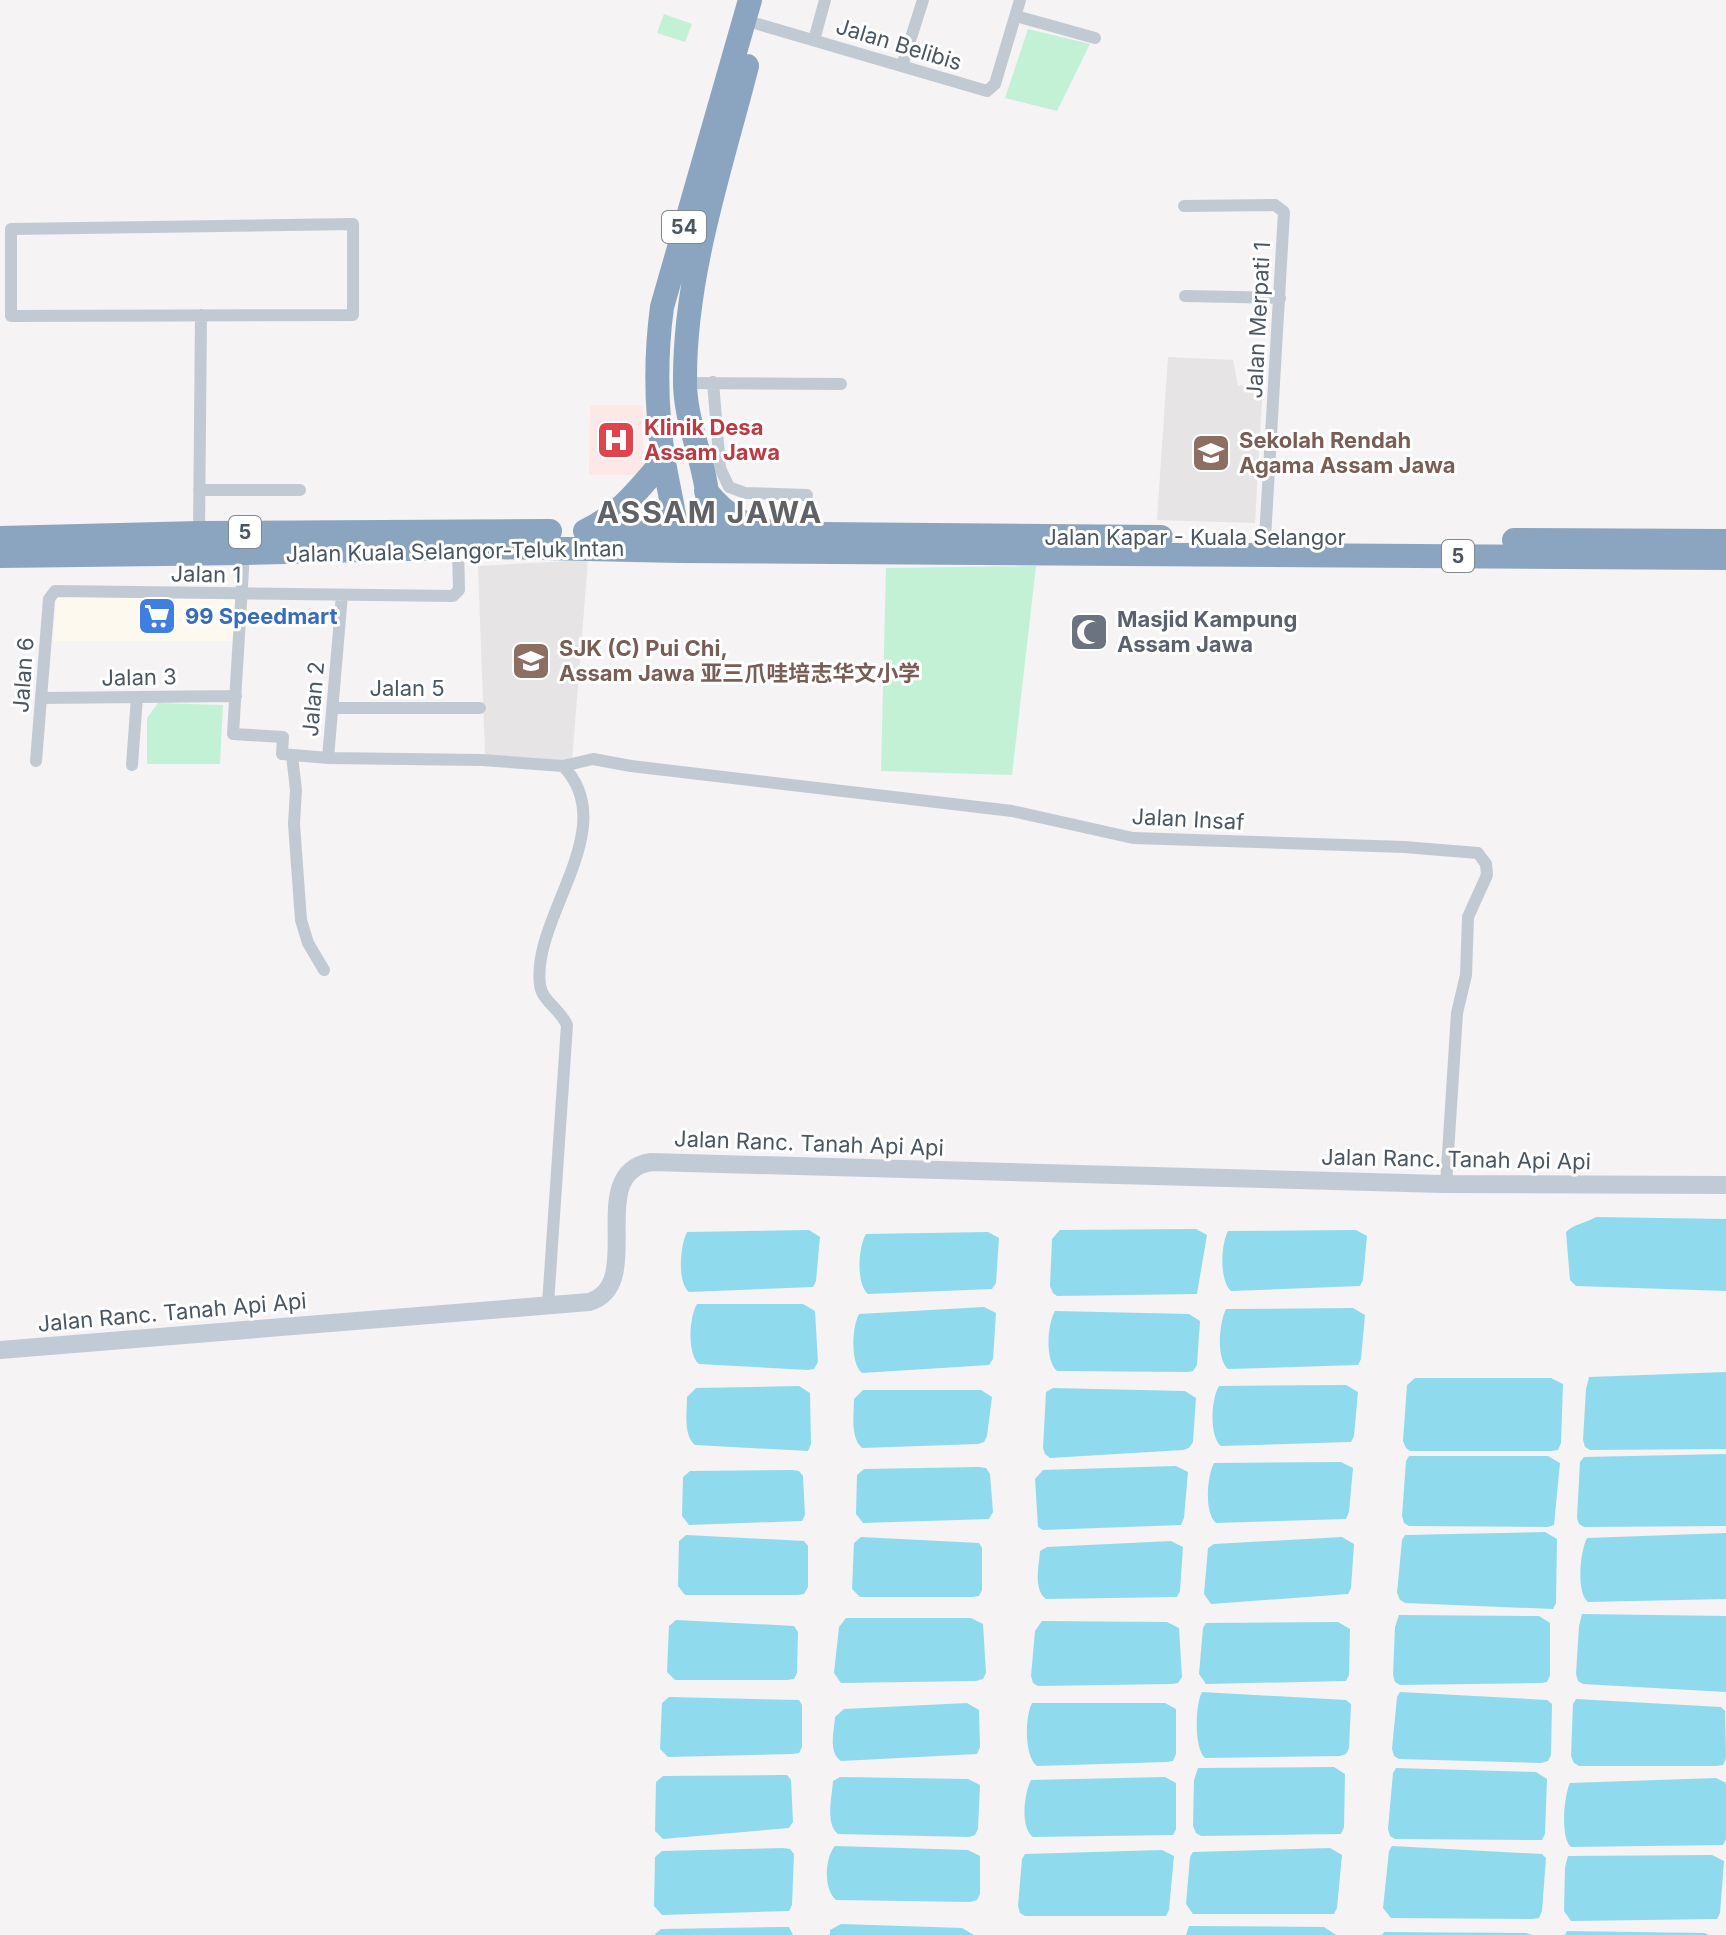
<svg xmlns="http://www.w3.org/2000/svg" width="1726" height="1935" font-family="Inter,'Noto Sans SC',sans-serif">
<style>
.commercial{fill:#fdf9ef}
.education{fill:#e6e4e5}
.medical{fill:#fce8e6}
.green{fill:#c3f1d5}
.water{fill:#90daee}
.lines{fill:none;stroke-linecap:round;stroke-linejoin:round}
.street{stroke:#c1cad2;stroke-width:12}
.secondary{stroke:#c1cbd6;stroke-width:18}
.highway{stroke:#8ba5c1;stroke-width:24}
.labels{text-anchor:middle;stroke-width:6;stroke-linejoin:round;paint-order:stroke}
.shield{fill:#fff;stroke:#808990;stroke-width:2}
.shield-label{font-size:20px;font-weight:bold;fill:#4a5661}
.street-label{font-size:22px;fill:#4a5661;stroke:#fff}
.health-label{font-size:22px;font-weight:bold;fill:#be3a42;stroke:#fff;text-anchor:start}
.education-label{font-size:22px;font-weight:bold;fill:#785e54;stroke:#fff;text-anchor:start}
.shop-label{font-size:22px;font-weight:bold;fill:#366cbe;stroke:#fff;text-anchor:start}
.worship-label{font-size:22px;font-weight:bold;fill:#5b616d;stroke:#fff;text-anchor:start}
.district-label{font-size:30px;font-weight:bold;letter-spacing:2px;fill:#5f6368;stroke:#fff}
</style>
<rect width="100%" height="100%" fill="#f5f3f3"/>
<path class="commercial" d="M57,595L237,598L235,641H53Z"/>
<path class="education" d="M1168,357L1233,360L1238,386L1263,383L1255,523L1157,520Z
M588,560L572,761L485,755L478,566Z"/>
<path class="medical" d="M590,405H643V475H589Z"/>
<path class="green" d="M664,14L692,24L685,42L657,33Z
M1028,29L1090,44L1057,111L1005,98Z
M1036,566L1012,775L881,771L886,568Z
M158,703L223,705L220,764H147V718Z"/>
<path class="water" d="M1596,1217L1726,1219V1291L1576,1286L1570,1280L1566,1232C1574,1224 1586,1223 1596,1217Z
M1196,1229L1207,1235L1197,1294L1057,1296L1053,1293L1050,1286L1052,1239L1060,1230Z
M809,1230L820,1237L816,1281L813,1287L689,1292C677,1282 680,1246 687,1232Z
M1356,1230L1367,1236L1363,1280L1360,1286L1231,1291C1219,1280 1221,1244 1228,1231Z
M988,1232L999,1238L996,1283L992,1289L868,1294C856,1284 858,1247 866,1234Z
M697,1304H803L815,1311L818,1362L814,1369L808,1370L699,1364C687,1354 689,1317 697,1304Z
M984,1307L996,1313L993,1359L989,1365L862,1373C850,1363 852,1327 859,1314Z
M1353,1308L1365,1315L1361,1359L1358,1365L1228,1369C1216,1359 1219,1323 1226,1309Z
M1055,1311L1189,1314L1200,1321L1197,1365L1193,1371L1187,1372L1057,1371C1045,1361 1047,1325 1055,1311Z
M1726,1372V1449L1590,1450L1585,1447L1583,1440L1586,1389L1589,1377Z
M1415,1378H1551L1563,1384L1561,1443L1558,1450L1551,1451H1410L1406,1448L1403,1441L1407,1385Z
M1346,1385L1358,1392L1354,1436L1351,1442L1221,1446C1209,1436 1211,1399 1219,1386Z
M799,1386L810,1393L811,1444L808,1451L695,1445C683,1435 687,1412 687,1397L696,1388Z
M1053,1388L1185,1391L1196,1398L1193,1442L1189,1448L1183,1450L1050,1458L1045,1454L1043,1448L1046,1392Z
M863,1390H981L992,1397L987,1436L984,1442L978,1444L862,1448C850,1437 854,1415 854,1399Z
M1726,1454V1526L1584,1527L1579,1524L1577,1518L1580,1462L1584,1457Z
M1409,1456H1548L1560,1463L1554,1525L1548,1527L1409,1526L1404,1523L1402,1516L1406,1461Z
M1341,1462L1353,1468L1349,1512L1346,1519L1216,1523C1204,1513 1207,1476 1214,1463Z
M1176,1466L1188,1472L1184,1518L1181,1525L1043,1530L1038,1527L1035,1479L1043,1470Z
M979,1467L986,1468L990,1474L993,1512L989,1519L863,1523L856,1514L857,1475L864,1469Z
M792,1470L799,1471L803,1476L805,1515L802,1521L689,1525L682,1516L683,1477L690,1471Z
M1545,1532L1557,1539L1556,1603L1553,1609L1405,1603L1400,1600L1397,1593L1402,1540L1405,1535Z
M1726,1533V1599L1588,1602C1576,1593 1580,1551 1587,1538Z
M686,1535L804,1541L808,1546V1587L804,1594L798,1595H685L678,1586L679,1541Z
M861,1537L979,1543L982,1548V1590L979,1596L972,1597H860L852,1589L854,1543Z
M1342,1537L1354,1544L1351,1588L1348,1594L1211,1604L1204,1594L1208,1548L1214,1544Z
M1171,1541L1183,1547L1180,1591L1177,1597L1046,1599C1033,1589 1039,1566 1040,1551L1047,1547Z
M1582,1614L1726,1616V1692L1583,1684L1578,1681L1576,1674L1579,1626Z
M1399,1615L1539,1616L1550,1623V1675L1547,1682L1541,1683L1400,1685L1395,1682L1393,1675L1395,1627Z
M846,1618H971L983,1624L986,1673L983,1679L976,1681L841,1683L834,1673L839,1627Z
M676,1620L794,1626L798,1632L797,1673L794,1679L787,1680H675L667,1672L669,1626Z
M1042,1621L1167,1622L1179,1628L1182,1677L1178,1683L1172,1684L1038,1686L1033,1683L1031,1676L1035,1631Z
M1338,1622L1350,1629L1349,1675L1346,1681L1206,1684L1199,1674L1203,1628L1206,1623Z
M1202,1692L1346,1700L1351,1704L1349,1748L1346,1754L1340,1756L1205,1758C1194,1749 1195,1705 1202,1692Z
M1400,1692L1547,1700L1552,1704L1551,1755L1548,1761L1541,1763L1399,1759L1394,1756L1392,1749L1397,1697Z
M669,1697L799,1700L802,1705V1747L799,1753L792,1754L668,1757L660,1749L662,1703Z
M1576,1699L1721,1707L1725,1711L1726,1758L1723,1765L1716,1766H1579L1574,1763L1571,1756L1573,1704Z
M967,1703L979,1710L980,1747L977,1754L841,1761C828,1752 834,1732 835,1717L844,1709Z
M1032,1703H1165L1176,1709V1754L1173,1761L1167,1762L1037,1766C1024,1757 1025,1716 1032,1703Z
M1334,1767L1345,1774L1344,1827L1341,1834L1201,1836L1196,1833L1193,1826L1194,1780L1198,1768Z
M1396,1768L1536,1772L1547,1779L1545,1834L1542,1840L1395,1839L1390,1836L1388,1829L1393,1773Z
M780,1775H787L791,1780L793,1822L789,1828L663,1839L655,1831L656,1782L663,1776Z
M840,1777L968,1779L980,1785L978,1829L975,1835L969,1837L838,1834C825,1824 832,1797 833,1781Z
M1165,1777L1176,1783V1829L1173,1835L1033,1837C1020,1828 1024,1793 1031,1780Z
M1716,1778L1726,1783V1839L1723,1845L1571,1847C1560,1838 1564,1795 1570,1783Z
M835,1846L968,1850L980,1856V1894L977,1900L970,1902L836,1900C823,1889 825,1857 835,1846Z
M1392,1846L1542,1854L1546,1858L1542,1911L1539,1918L1532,1919L1391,1918L1383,1908L1389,1851Z
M783,1848L790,1849L794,1854L792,1905L789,1911L662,1915L654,1906L655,1857L662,1851Z
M1330,1848L1342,1855L1337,1908L1334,1914H1193L1186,1904L1190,1857L1193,1852Z
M1162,1850L1174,1856L1169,1910L1166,1916H1025L1020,1913L1018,1906L1022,1859L1025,1854Z
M1712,1855L1724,1861L1720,1913L1717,1919L1571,1921L1564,1911L1565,1867L1568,1856Z
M841,1924L962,1928L974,1935H830V1930Z
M1189,1926L1324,1927L1336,1935H1186Z
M782,1927H789L793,1935H654L661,1929Z
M1567,1931L1705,1933L1709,1935H1565Z
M1384,1932L1526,1933L1532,1935H1382Z"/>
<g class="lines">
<path class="street" d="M1016,16L1095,38
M758,24L987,91L995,84L1020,0
M814,40L825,0
M902,66L923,0
M1184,206L1275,205L1284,212L1265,538
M353,224V315L11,316V229Z
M1185,296L1280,298
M713,382L720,468L729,487L745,493L807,495
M684,383L841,384
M199,490H300
M199,533L201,315
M244,553L233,734L283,737L282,754L328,758L482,760L563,766L593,759L631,766L1012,811L1133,838L1404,847L1478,853L1486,864L1487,875L1468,917L1466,975L1457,1013L1446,1184
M43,698L236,696
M333,708H480
M292,756L296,790L294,824L301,920L308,943L324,970
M328,758L342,595
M36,761L49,599L55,591L453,596L459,590L458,548
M132,765L137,697
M548,1304L567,1025C560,1009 542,1001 540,985C531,917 623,828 563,766"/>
<path class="secondary" d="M0,1350L589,1302C648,1285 583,1173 651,1162L1442,1184L1726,1185"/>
<path class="highway" d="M706,491C721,510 739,524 763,529
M585,531C621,514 638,490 664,460
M610,532L1161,537
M0,538L199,533L550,531
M1514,540L1726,541
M679,548C676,519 669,491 664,462C656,411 655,359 662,307L750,0
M706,548C707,530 708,510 707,492C702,454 684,418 685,378C685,272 721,168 747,66
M0,556L244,553L491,547L679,551L1726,558"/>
</g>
<defs>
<g id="hospital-square" transform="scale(2)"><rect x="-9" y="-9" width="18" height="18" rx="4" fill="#e0444e" stroke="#fff"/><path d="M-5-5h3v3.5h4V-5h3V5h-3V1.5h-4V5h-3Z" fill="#fff"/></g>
<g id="school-square" transform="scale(2)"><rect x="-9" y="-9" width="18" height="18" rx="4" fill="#8d6e63" stroke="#fff"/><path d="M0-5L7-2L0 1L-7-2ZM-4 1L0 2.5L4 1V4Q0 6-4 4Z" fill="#fff"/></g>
<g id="supermarket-square" transform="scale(2)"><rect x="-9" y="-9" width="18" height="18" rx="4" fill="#3f7fe0" stroke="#fff"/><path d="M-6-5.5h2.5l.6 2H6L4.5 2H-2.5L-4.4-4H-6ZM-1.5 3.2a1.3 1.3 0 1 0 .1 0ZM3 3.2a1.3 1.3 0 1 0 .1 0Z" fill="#fff"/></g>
<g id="mosque-square" transform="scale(2)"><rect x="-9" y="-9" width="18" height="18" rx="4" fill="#6b7280" stroke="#fff"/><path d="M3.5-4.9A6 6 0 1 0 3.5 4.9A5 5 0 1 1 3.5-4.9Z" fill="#fff"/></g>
</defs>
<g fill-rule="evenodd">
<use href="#hospital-square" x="616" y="440"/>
<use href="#school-square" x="1211" y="453"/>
<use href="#supermarket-square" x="157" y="616"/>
<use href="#mosque-square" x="1089" y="632"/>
<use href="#school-square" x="531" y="661"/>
</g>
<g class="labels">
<g class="shield">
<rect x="662" y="211" width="44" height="32" rx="6"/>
<rect x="229" y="516" width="32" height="32" rx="6"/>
<rect x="1442" y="540" width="32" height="32" rx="6"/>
</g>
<g class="shield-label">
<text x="684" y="234">54</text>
<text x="245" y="539">5</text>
<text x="1458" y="563">5</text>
</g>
<g class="street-label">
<text transform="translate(899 44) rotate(17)" y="8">Jalan Belibis</text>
<text transform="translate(1258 320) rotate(-87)" y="8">Jalan Merpati 1</text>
<text x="1195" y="545">Jalan Kapar - Kuala Selangor</text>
<text transform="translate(455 551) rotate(-1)" y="8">Jalan Kuala Selangor-Teluk Intan</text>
<text transform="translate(206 574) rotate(1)" y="8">Jalan 1</text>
<text transform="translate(23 675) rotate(-86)" y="8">Jalan 6</text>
<text transform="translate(139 677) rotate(-1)" y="8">Jalan 3</text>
<text x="407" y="696">Jalan 5</text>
<text transform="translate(313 699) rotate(-85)" y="8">Jalan 2</text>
<text transform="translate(1188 819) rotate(3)" y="8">Jalan Insaf</text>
<text transform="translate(809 1143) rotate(2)" y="8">Jalan Ranc. Tanah Api Api</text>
<text transform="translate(1456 1159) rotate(1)" y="8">Jalan Ranc. Tanah Api Api</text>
<text transform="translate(172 1312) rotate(-5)" y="8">Jalan Ranc. Tanah Api Api</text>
</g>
<g class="health-label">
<text x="644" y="435">Klinik Desa<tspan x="644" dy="25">Assam Jawa</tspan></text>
</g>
<g class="education-label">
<text x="1239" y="448">Sekolah Rendah<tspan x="1239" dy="25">Agama Assam Jawa</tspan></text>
<text x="559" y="656">SJK (C) Pui Chi,<tspan x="559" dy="25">Assam Jawa 亚三爪哇培志华文小学</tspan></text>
</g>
<g class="shop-label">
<text x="185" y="624">99 Speedmart</text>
</g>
<g class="worship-label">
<text x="1117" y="627">Masjid Kampung<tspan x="1117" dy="25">Assam Jawa</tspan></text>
</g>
<g class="district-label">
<text x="710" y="523">ASSAM JAWA</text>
</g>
</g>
</svg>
